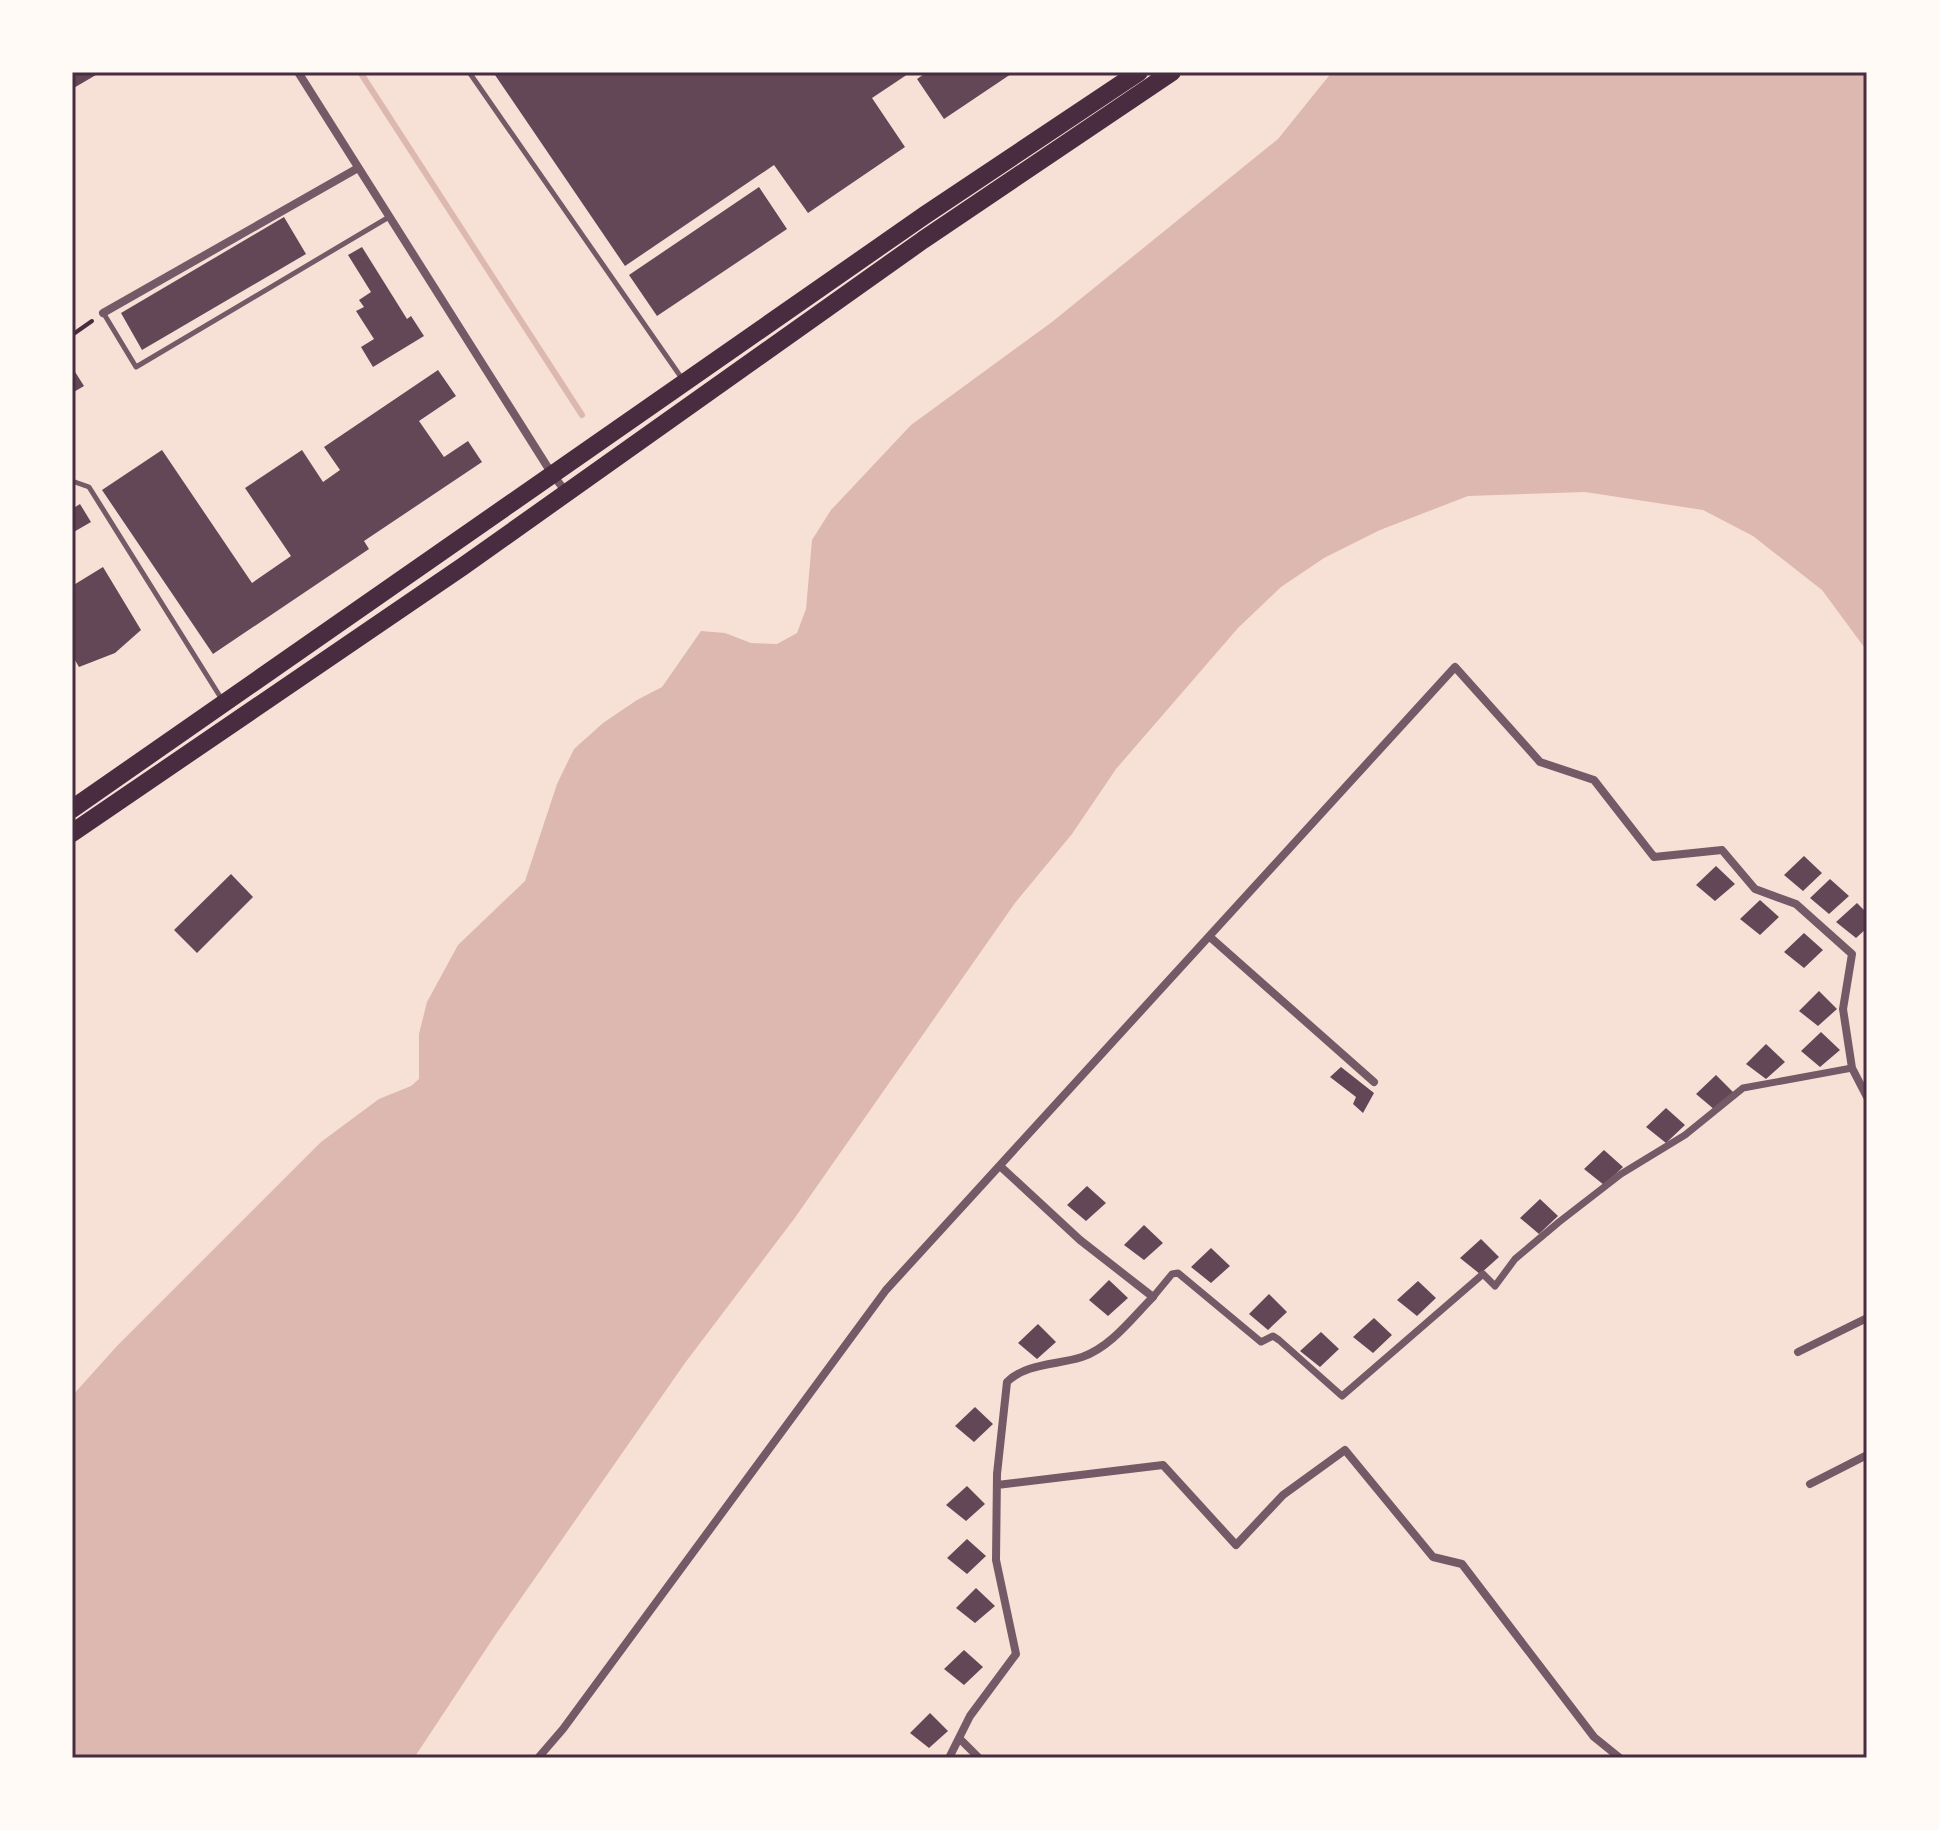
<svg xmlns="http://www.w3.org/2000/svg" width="1939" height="1830" font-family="Lato,sans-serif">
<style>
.water{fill:#dcb8b0}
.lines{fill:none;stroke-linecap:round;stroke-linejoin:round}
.stream{stroke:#dcb8b0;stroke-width:6}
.building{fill:#644757}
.path{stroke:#4a2c40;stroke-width:4}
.service{stroke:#755966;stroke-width:5}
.pedestrian{stroke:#755966;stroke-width:7}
.minor{stroke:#755966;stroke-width:8}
.trunk{stroke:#4a2c40;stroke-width:18}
.neatline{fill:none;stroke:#4a2c40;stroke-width:3}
</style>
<rect width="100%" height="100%" fill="#f7e1d7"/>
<path class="water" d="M1332,72H1867V651L1822,590L1753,536L1703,510L1585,492L1468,496L1380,530L1324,558L1281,587L1238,628L1116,769L1072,834L1015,903L794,1219L685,1363L496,1634L414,1758H72V1396L117,1346L321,1142L379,1099L411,1086L419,1079V1034L427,1002L458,945L525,881L557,784L574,749L603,723L637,700L662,687L701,631L725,633L751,643L777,644L797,633L806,609L812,540L831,510L911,425L1052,322L1278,139Z"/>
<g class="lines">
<path class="stream" d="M360,72L582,415"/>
</g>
<path class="building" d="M72,72H101L72,89Z
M500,72H911L872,98L905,147L808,213L774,165L625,266L495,75Z
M927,72H1014L944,119L917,79Z
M759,187L787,229L657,316L629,275Z
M284,217L306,254L142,350L121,313Z
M362,247L407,319L411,316L424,336L373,367L361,347L374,339L356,311L364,307L359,300L371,292L348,255Z
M72,367L84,386L72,393Z
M438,370L456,396L419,421L444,457L468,441L482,462L364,541L369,549L213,654L102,490L162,450L252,583L291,556L245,488L302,450L323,482L340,470L324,447Z
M80,504L91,522L72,533V509Z
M103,567L141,630L115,653L79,667L72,655V586Z
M1804,856L1822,873L1803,891L1784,875Z
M1716,866L1735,884L1715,901L1696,885Z
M231,874L253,897L197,953L174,930Z
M1830,879L1849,896L1829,914L1810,898Z
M1760,900L1779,917L1760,935L1740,919Z
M1857,903L1867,913V928L1856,938L1836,922Z
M1804,933L1823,950L1804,968L1784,952Z
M1819,991L1837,1009L1818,1026L1799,1011Z
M1821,1032L1840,1050L1820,1067L1801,1051Z
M1766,1044L1785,1062L1766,1079L1746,1064Z
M1341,1067L1374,1093L1363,1113L1353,1104L1356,1097L1330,1077Z
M1716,1075L1734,1093L1715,1110L1696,1094Z
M1666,1108L1685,1125L1666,1143L1646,1127Z
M1604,1150L1623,1167L1604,1185L1584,1169Z
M1087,1186L1106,1203L1086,1221L1067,1205Z
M1540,1199L1558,1216L1539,1234L1520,1218Z
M1144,1225L1163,1243L1144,1260L1124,1245Z
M1481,1239L1499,1257L1480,1274L1460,1258Z
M1211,1248L1230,1266L1211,1283L1191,1267Z
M1109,1280L1128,1298L1108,1316L1089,1300Z
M1418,1281L1436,1298L1417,1316L1397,1300Z
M1269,1294L1287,1312L1268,1330L1249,1314Z
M1374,1318L1392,1335L1373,1353L1353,1337Z
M1038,1324L1056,1342L1037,1359L1018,1343Z
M1321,1332L1339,1349L1320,1367L1300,1351Z
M975,1407L993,1424L974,1442L955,1426Z
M967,1486L985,1504L966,1521L946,1505Z
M967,1539L986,1556L967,1574L947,1558Z
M976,1588L995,1606L975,1623L956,1608Z
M964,1650L983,1667L964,1685L944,1669Z
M930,1713L948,1731L929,1748L910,1733Z"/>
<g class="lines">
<path class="path" d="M72,335L92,321"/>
<path class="service" d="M469,72L683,380
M104,314L136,367L389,217
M72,481L89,487L221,698"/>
<path class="pedestrian" d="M1153,1297L1172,1274L1178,1273L1261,1342L1273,1336L1279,1340L1342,1396L1483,1274L1495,1286L1515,1259L1559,1222L1621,1174L1685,1135L1743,1088L1852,1068"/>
<path class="minor" d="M298,72L552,474L567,493
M103,313L358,168
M1210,937L1374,1082
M1798,1352L1867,1318
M1810,1484L1867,1455
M997,1485L1163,1465L1236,1545L1283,1495L1345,1450L1433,1557L1462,1564L1594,1737L1620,1758
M959,1738L979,1758
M538,1758L563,1729L886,1290L1455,667L1540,762L1594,780L1654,857L1722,850L1755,889L1796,904L1852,954L1843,1009L1852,1068L1867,1097
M949,1758L970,1716L1016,1654L996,1560L997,1474L1007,1382C1026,1363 1058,1365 1082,1357C1111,1347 1132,1318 1153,1297L1080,1240L1000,1166"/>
<path class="trunk" d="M72,809L925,215L1139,72
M72,833L462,567L923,240L1172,72"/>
</g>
<rect width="1939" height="1830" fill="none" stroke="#fffaf5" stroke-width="148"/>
<rect x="74" y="74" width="1791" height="1682" class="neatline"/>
</svg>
